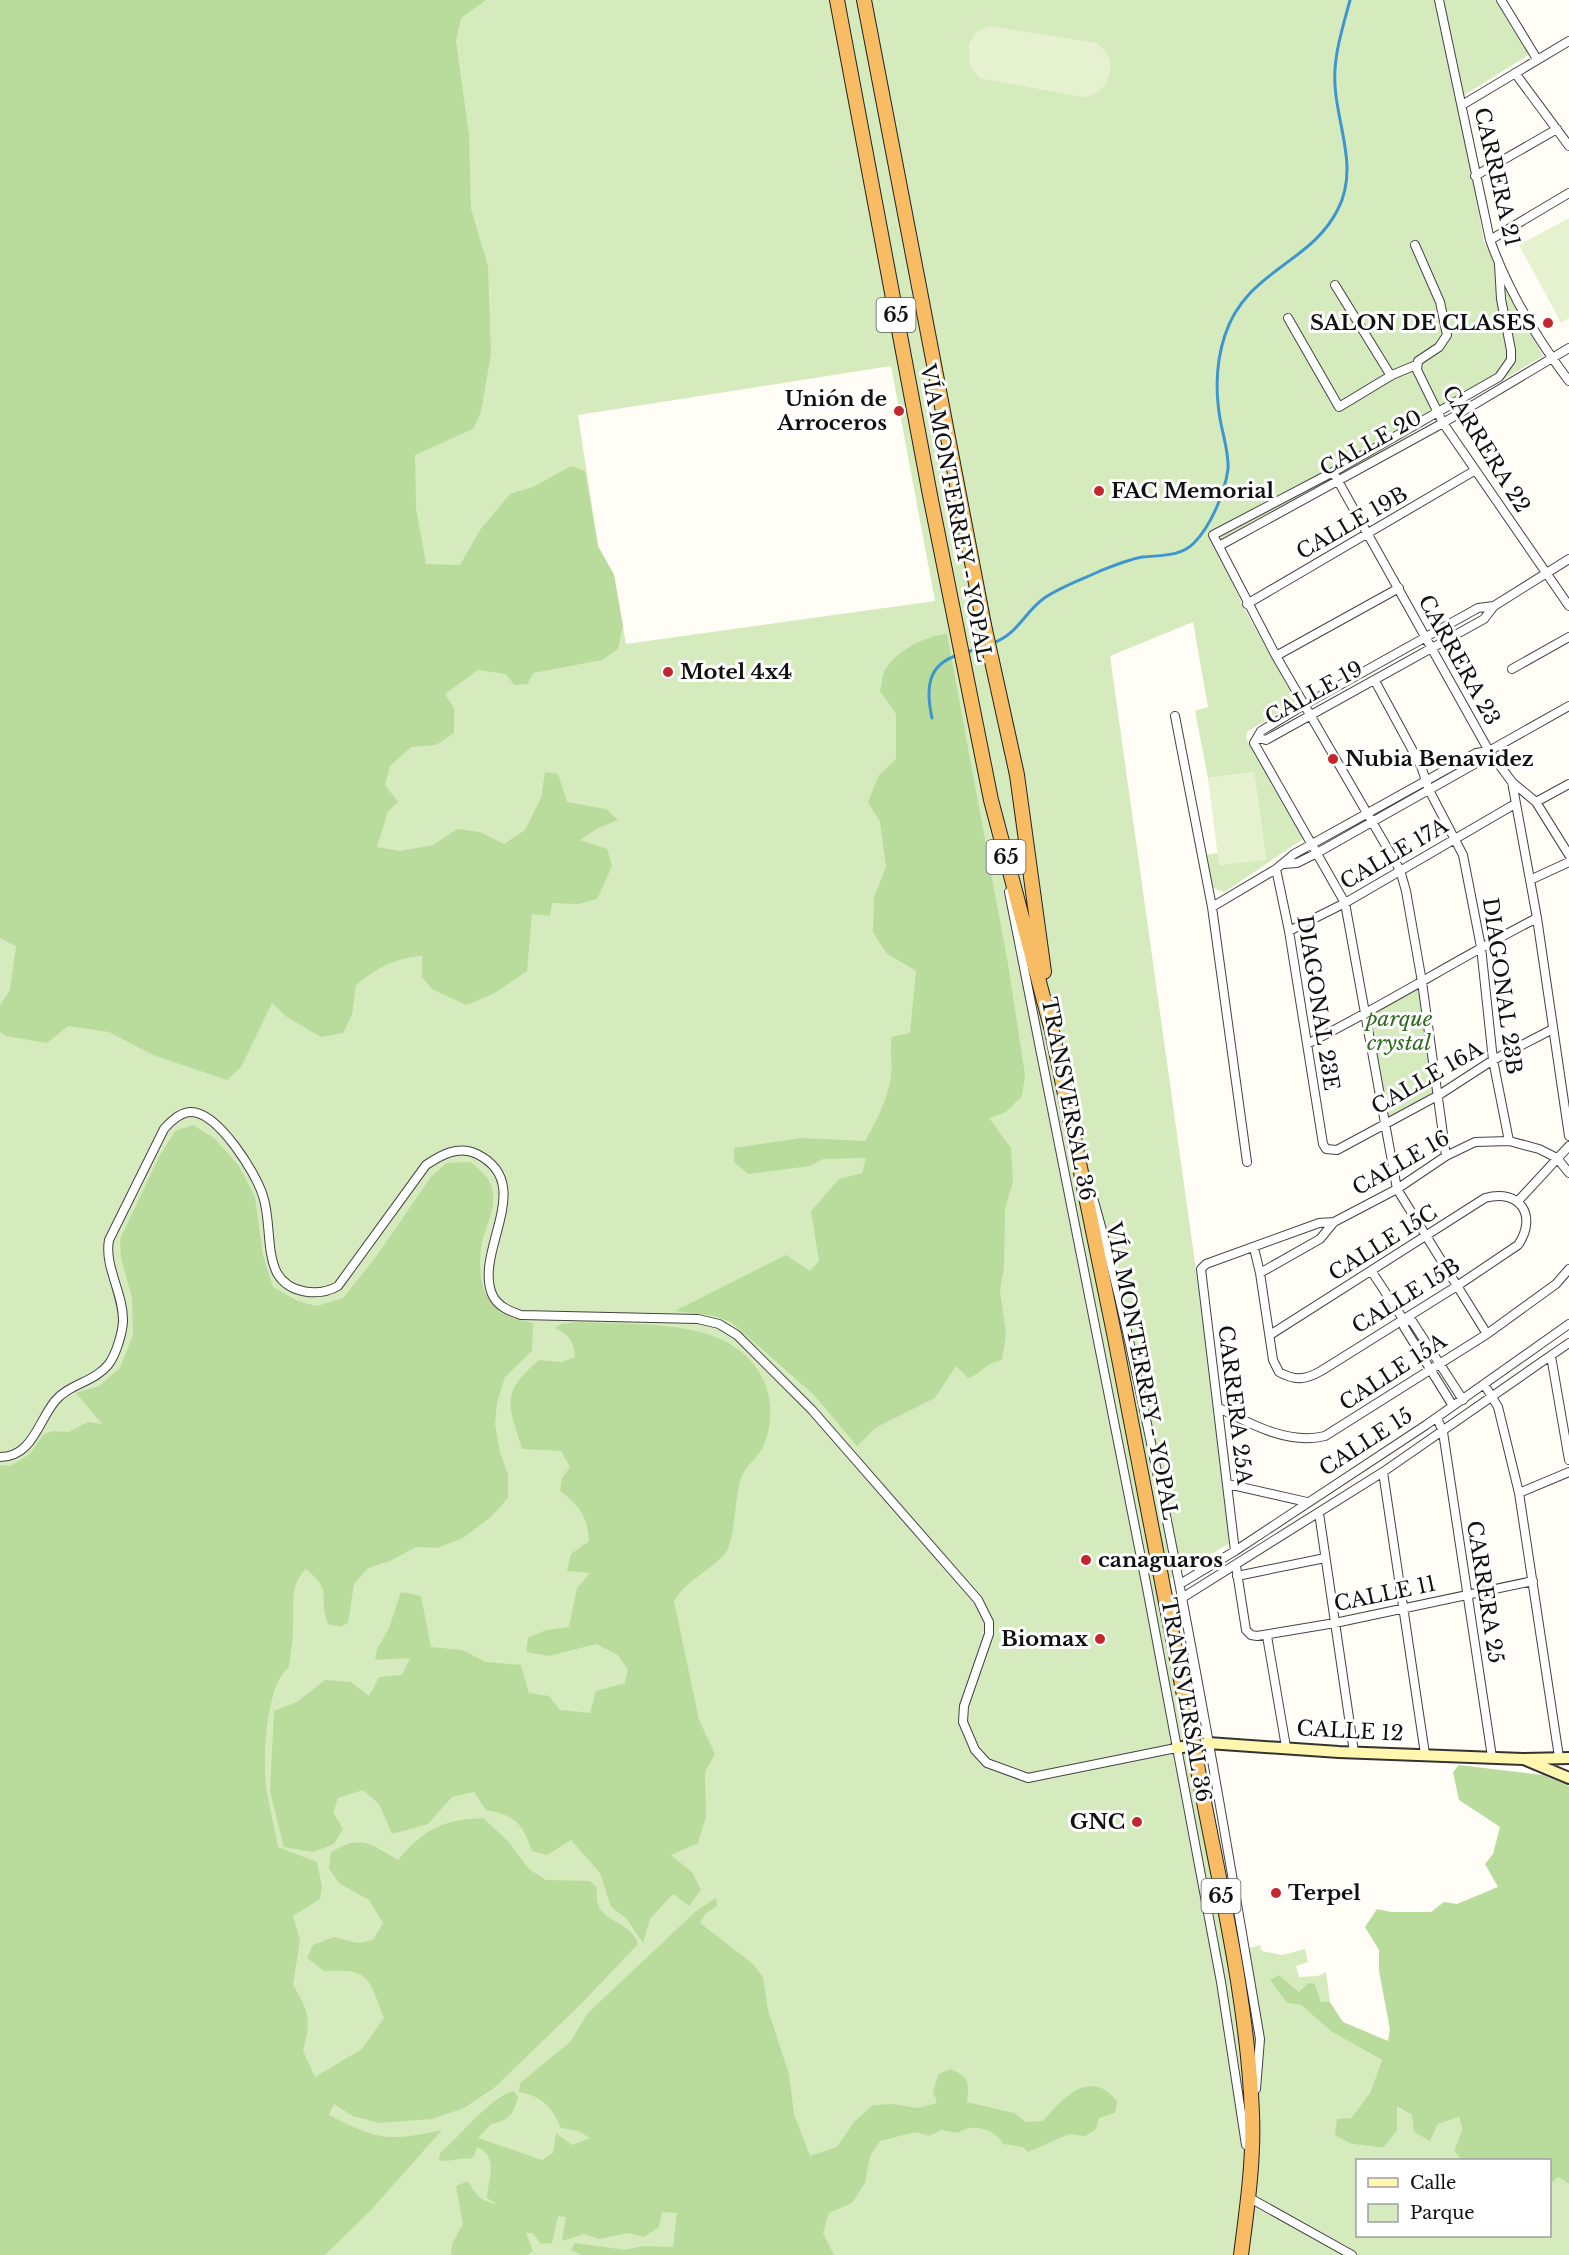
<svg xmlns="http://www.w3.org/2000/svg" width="1569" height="2255" font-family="'Libre Baskerville',serif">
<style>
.green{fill:#d5ebbd;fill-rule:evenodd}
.forest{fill:#b9dc9c}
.pitch{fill:#e6f2cf}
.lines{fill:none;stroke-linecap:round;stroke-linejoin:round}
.stream{stroke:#3f96cf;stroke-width:3}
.minor-casing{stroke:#444;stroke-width:10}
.secondary-casing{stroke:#333;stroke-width:14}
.trunk-casing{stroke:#222;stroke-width:16}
.minor{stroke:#fff;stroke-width:8}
.secondary{stroke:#fff6b0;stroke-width:10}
.trunk{stroke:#f7bc64;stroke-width:14}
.trunk-bridge-casing{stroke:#222;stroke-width:16;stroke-linecap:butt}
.trunk-bridge{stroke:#f7bc64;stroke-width:14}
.poi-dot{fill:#c4262e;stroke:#fff;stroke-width:2}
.labels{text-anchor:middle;stroke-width:6;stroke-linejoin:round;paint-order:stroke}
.shield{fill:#fff;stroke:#585858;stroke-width:1.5}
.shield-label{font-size:20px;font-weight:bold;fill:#111}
.street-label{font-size:21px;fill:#111;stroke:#fff}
.poi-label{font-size:21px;font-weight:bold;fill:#111;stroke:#fff;text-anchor:start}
.park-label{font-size:21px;font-style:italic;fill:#2f6b1f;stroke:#fff}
</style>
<rect width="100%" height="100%" fill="#fffdf5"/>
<path class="green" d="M0,0H1498L1530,54L1458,99L1484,242L1543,356L1358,465L1214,543L1243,606L1296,702L1248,731L1246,738L1303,839L1232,887L1224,892L1213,888L1205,855L1218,853L1220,865L1266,859L1254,772L1208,778L1195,711L1208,707L1193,622L1110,656L1197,1277L1230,1543L1164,1582L1233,1953L1260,1945L1262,1951L1282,1955L1305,1949L1308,1962L1296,1966L1299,1977L1318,1976L1326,1972L1330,2002L1321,2003L1315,1984L1299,1992L1279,1975L1270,1980L1287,2003L1301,2005L1332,2032L1382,2060L1370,2093L1351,2118L1352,2144L1383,2148L1396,2107L1412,2115L1430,2140L1438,2124L1459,2117L1462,2129L1454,2151L1462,2160H1358V2236H1550V2185L1558,2177L1569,2184V2255H0ZM891,366L935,601L626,644L614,575L598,546L578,415Z
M1419,987L1434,1095L1387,1119L1370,1015Z"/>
<path class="forest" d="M0,0H486L461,18L456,41L469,135L471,209L488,266L491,354L481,412L473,429L415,455L416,508L426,564L460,565L480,530L510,494L533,487L571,466L585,471L598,546L614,575L623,626L618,649L602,660L533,673L528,684L514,685L506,674L478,670L445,694L454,708V733L436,745L411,747L390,766L385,785L398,802L388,811L377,847L400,851L433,845L457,829L480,832L504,844L525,830L541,798L545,772L558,774L567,802L606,809L618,820L598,828L580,840L607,849L612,866L597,899L578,904L552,903L550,916L532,914L527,971L493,994L466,1005L432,989L422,977V956C396,957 375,969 356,985L352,1015L343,1033L321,1037L287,1017L272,1003L241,1067L227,1080L153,1055L109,1032L68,1026L47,1043L6,1036L0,1032V1005L10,990L16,946L0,938Z
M947,634L1008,964L1025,1075L1022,1096L1006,1112L989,1118L1011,1148L1013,1182L1005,1209L1004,1267L1000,1291L1006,1334L1002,1360C984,1363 982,1374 968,1378L956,1366L935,1398L875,1428L857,1446L814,1395L731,1322L714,1316L675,1311L786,1255L810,1271L819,1261L811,1211L839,1179L862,1173L866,1158L823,1159L810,1166L748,1174L734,1162V1148L801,1138L865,1141C876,1123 889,1096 891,1075C893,1062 889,1050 892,1037L910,1033L916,971L886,953L873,932L874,897L886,867L880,822L868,802L879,775L896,759V714L880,691C882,684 882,673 886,668C900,649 925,636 947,634Z
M193,1125L214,1138L239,1166L255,1197L263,1255L273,1287L298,1301L317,1306L343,1298L375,1258L431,1177L446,1163L470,1162C481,1170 492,1179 493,1194C495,1212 485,1227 482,1243C475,1288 487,1315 533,1323L532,1351L505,1377L497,1403L495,1424L500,1452L508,1475V1498L491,1517L463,1538L437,1548L416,1547L390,1561L368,1568L354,1584L348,1623L340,1627L328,1624C317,1596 335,1593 306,1569C289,1584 294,1608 293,1629C293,1641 290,1655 289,1667C265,1685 262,1764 267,1792C270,1811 275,1829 278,1847L317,1862L322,1886L320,1899L293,1916L300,1940L293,1985C310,2013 311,2020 303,2051L315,2077L362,2049L384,2018C368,1978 371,1968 324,1971L307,1958L313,1945L334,1937L357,1943L373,1940L383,1923L369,1900L339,1883L329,1869L331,1852C362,1834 369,1843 398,1860C424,1829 442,1820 483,1818L508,1841L529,1869L546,1880L590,1881L597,1888C592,1925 628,1916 638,1944L583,2002L494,2088L464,2108L432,2119L380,2123L353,2116L334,2104L329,2115C378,2140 388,2142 442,2130L371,2210L325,2255H0V1465L10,1466L30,1454L43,1435L52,1431L69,1432L88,1422L102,1424L76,1393L99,1386L120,1368L133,1335L132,1298L121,1258L120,1239L159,1157L175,1131Z
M578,1322C639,1326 738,1315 765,1384C772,1401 772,1425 765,1442C761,1455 747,1464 742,1476C734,1494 736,1538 726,1552C711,1571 686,1580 674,1601L699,1720L715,1754L705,1772L706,1817L698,1843L671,1855L692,1872L701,1890L689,1906L673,1894L650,1919L643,1943L626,1918L611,1907L600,1873L571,1840L547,1855L532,1851C522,1823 515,1815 486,1810L474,1792L452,1797L428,1824L392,1834L379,1804L363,1790L338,1798L333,1812L343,1829L334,1844L313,1852L284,1847L270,1792L274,1711L297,1702L325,1680L351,1682L369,1696L379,1677L402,1675L410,1658L375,1660L377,1649L389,1628L401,1592L421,1596L431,1647L462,1650L486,1662L521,1665L529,1693L549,1696L560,1710L590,1713L596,1691L625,1683L628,1670L618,1655L596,1644L549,1656L526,1652L528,1638L546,1630L569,1627L577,1588L590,1573L567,1571L571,1554L589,1541C588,1517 579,1505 560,1491L562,1478L570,1467L561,1451L522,1449C509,1405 499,1394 539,1360L562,1362L575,1357C574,1342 569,1334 555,1328L561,1324Z
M1459,1765L1543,1775L1569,1786V2184L1558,2177L1550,2185V2160H1462L1454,2151L1462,2129L1459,2117L1438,2124L1430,2141L1414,2132L1412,2115L1397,2107V2130L1383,2148L1352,2144L1335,2135L1337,2119L1351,2118L1370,2093L1382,2060L1332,2032L1301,2005L1287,2003L1270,1980L1279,1975L1299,1992L1308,1983L1315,1984L1321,2002H1330L1343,2022L1388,2041L1390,2029L1379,1971V1950L1365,1927L1377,1909L1391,1912H1431L1444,1902L1457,1904L1498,1887L1485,1864L1493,1854L1500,1827L1459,1800L1453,1772Z
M716,1898L717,1906L705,1914L700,1923L753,1964L763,1977L768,2010L789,2074L794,2114L810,2156L837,2147L854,2122L873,2105L892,2104L918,2108L937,2103L933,2091L939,2074L950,2069C970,2077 969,2082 967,2102L1014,2113L1026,2122L1043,2121C1063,2098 1090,2067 1117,2101L1115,2113L1099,2118L1096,2129L1085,2136L1069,2134L1028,2152L1023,2147L1003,2144C997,2130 971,2122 958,2133L941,2130L929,2136L915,2132L880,2141L870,2156L865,2183L852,2203L829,2213L823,2233L834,2255H582L571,2250L575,2243L625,2250L643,2246L673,2247L677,2213L662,2212L659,2227L644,2237L628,2233L599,2239L584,2234L562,2241L566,2217L558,2216L552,2243L541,2244L533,2233H526L533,2251L527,2255H451L452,2244L463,2224L456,2186L468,2181C476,2195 481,2202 497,2204L487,2198C488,2177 500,2158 477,2147L474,2156L470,2159C459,2157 448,2163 439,2160L440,2153C461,2136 488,2099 513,2091L518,2096C515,2113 508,2121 491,2124L478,2138L542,2160L553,2153L556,2133L572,2145L590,2138L578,2131L561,2128C552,2107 542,2096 519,2092L520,2083L570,2042L588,2013L696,1911Z"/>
<path class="pitch" d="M989,26L1097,43C1121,59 1111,95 1082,97L979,78L969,64V44L976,32Z
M1569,218V318L1561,323L1519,245Z
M1254,772L1266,860L1219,865L1208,778Z"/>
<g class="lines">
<path class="stream" d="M993,643C1017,635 1024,613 1043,599C1060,587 1081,580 1100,571C1113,566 1129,559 1143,557C1161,555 1180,557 1194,543C1211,526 1225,492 1228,469C1229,455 1224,438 1221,424C1215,393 1215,365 1225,335C1246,270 1311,264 1338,209C1359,168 1337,126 1335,85C1333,56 1343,27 1350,0
M965,653L984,646
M932,718C926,690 926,665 958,655"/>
<g class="minor-casing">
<path id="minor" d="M1439,0L1490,240C1508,290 1537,339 1569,381
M1501,0L1537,59
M1515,73L1569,146
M1462,105L1569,41
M1475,176L1557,129
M1490,240L1569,193
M1415,245L1440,302L1447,335L1439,347L1418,361L1417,370L1443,423L1569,606
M1335,285L1391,376
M1288,318L1339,407L1392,375L1416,365
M1333,472L1489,751L1512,782L1536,802L1569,855
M1219,546L1443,423L1569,348
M1247,604L1474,471
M1276,656L1399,588
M1512,669L1569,637
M1375,681L1421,766L1429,790L1463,855L1481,947L1493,1060L1509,1141
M1175,716L1212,907L1247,1162
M1259,738L1266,740L1484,619L1494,606L1569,559
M1512,782L1537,918L1569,1136
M1536,802L1569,784
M1284,864L1297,863L1317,853L1480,761L1489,751L1569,706
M1276,869L1289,931L1323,1144L1326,1149L1337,1150L1439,1095L1493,1060L1551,1030
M1530,880L1569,862
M1009,892L1147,1588L1221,1982L1246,2145
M1212,907L1276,869L1294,854L1476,753L1489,751
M1289,931L1345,903L1515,804
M1307,1044C1385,1005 1459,958 1537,918
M1446,1156L1422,982L1406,891L1400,870L1276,656L1213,535L1333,472L1499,377L1511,360V350L1501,299L1499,264
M1091,1191C1120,1290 1140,1390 1161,1491C1198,1673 1229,1856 1260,2039L1256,2089
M1518,1201L1569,1146
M1254,1248L1260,1273L1273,1360L1279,1372C1295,1381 1305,1380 1321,1371L1457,1286L1518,1245C1538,1216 1520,1188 1485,1198L1270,1335
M1372,1272L1403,1319L1404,1327L1453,1406
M1260,1273L1320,1239L1334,1222L1397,1189L1446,1156L1475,1142L1509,1141L1539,1149L1557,1158L1569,1173
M1403,1319L1412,1321L1463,1400
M1487,1334L1397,1189L1345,903L1254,743L1261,731L1304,705L1478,608L1494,606
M1551,1356L1569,1460
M1484,1384L1498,1407L1519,1493L1559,1757
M1219,1408C1250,1424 1289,1445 1325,1436L1487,1334L1556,1284L1569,1269
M1437,1418L1443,1432L1492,1757
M0,1457C32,1457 38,1422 55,1401C69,1384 94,1382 108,1365C116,1355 122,1334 123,1322C124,1294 104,1267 109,1240L164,1129C171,1121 180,1112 191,1112C218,1112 256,1173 263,1196C271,1220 266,1251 277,1273C289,1294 319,1297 338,1286L426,1165C441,1155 458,1145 477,1154C537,1184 474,1250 492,1294C497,1306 509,1311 521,1315L698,1319L719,1324L737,1335L812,1410L978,1600L989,1622V1634L964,1706L963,1722L975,1750L987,1763L1028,1778L1176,1748
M1383,1472L1425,1754
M1228,1484L1307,1502
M1519,1493L1569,1472
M1319,1513L1354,1752
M1235,1551L1201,1269L1206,1264L1319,1223L1334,1222
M1236,1566L1246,1630L1251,1635L1257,1636L1335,1623L1533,1581
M1237,1576L1325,1558
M1180,1584L1235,1551L1426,1425L1569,1324
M1182,1598L1383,1472L1569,1343
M1267,1636L1286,1747
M1248,2197L1352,2255"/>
</g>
<g class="secondary-casing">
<path id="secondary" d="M1176,1748L1208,1743L1339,1752L1523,1759L1569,1758
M1526,1760L1569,1778"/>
</g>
<g class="trunk-casing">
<path id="trunk" d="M837,0L930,495L991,800L1052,1031L1115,1338L1192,1737
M864,0L984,625L1017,775L1044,972
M1195,1754C1216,1871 1248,1997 1252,2114C1254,2161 1247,2208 1241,2255"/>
</g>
<use href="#minor" class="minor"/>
<use href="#secondary" class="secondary"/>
<use href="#trunk" class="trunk"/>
<g class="trunk-bridge-casing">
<path id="trunk-bridge" d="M1192,1737L1195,1754"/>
</g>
<use href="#trunk-bridge" class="trunk-bridge"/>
</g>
<g class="poi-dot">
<circle cx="1548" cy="323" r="6"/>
<circle cx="899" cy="411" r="6"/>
<circle cx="1099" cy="491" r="6"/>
<circle cx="668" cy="672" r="6"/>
<circle cx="1333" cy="759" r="6"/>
<circle cx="1086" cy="1560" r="6"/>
<circle cx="1100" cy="1639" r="6"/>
<circle cx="1137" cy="1822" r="6"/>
<circle cx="1276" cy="1893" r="6"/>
</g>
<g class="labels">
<g class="shield">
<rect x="876.5" y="298" width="39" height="34" rx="4.5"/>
<rect x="986.5" y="840" width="39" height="34" rx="4.5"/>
<rect x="1201.5" y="1879" width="39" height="34" rx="4.5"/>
</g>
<g class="shield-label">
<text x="896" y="322">65</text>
<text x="1006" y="864">65</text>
<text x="1221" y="1903">65</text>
</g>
<g class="street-label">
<text transform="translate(1497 177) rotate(77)" y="7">CARRERA 21</text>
<text transform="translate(1371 443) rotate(-29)" y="7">CALLE 20</text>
<text transform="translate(1486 449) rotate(58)" y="7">CARRERA 22</text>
<text transform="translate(956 513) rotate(79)" y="7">VÍA MONTERREY - YOPAL</text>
<text transform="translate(1352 523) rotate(-30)" y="7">CALLE 19B</text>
<text transform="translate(1459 660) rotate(61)" y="7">CARRERA 23</text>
<text transform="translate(1314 693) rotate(-29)" y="7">CALLE 19</text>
<text transform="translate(1394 854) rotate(-30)" y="7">CALLE 17A</text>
<text transform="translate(1502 986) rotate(82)" y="7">DIAGONAL 23B</text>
<text transform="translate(1318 1003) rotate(81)" y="7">DIAGONAL 23E</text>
<text transform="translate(1427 1078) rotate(-30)" y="7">CALLE 16A</text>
<text transform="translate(1068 1099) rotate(79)" y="7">TRANSVERSAL 36</text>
<text transform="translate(1401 1163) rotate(-30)" y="7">CALLE 16</text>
<text transform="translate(1383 1243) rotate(-32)" y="7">CALLE 15C</text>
<text transform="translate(1406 1296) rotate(-32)" y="7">CALLE 15B</text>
<text transform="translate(1142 1371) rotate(79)" y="7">VÍA MONTERREY - YOPAL</text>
<text transform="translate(1393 1372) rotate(-33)" y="7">CALLE 15A</text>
<text transform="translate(1235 1405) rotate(83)" y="7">CARRERA 25A</text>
<text transform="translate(1366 1442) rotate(-33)" y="7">CALLE 15</text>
<text transform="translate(1485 1592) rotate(81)" y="7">CARRERA 25</text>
<text transform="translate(1385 1594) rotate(-12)" y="7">CALLE 11</text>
<text transform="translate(1186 1700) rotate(80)" y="7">TRANSVERSAL 36</text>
<text transform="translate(1350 1731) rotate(3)" y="7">CALLE 12</text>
</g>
<g class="poi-label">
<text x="1536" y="330" text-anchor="end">SALON DE CLASES</text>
<text x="887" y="406" text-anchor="end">Unión de<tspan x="887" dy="24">Arroceros</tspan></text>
<text x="1111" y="498">FAC Memorial</text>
<text x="680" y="679">Motel 4x4</text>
<text x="1345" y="766">Nubia Benavidez</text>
<text x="1098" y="1567">canaguaros</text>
<text x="1088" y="1646" text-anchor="end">Biomax</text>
<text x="1125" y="1829" text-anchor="end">GNC</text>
<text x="1288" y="1900">Terpel</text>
</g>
<g class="park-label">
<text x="1399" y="1026">parque<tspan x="1399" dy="24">crystal</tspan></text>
</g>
</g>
<rect x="1356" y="2159" width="195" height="78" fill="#ffffff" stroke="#a0a0a0" stroke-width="1.5"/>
<rect x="1368" y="2178" width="30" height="9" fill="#fff6b0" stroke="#a0a0a0" stroke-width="1.5"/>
<text x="1410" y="2189" font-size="18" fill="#111111">Calle</text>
<rect x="1368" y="2204" width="30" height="18" fill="#d5ebbd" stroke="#a0a0a0" stroke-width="1.5"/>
<text x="1410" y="2219" font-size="18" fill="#111111">Parque</text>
</svg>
